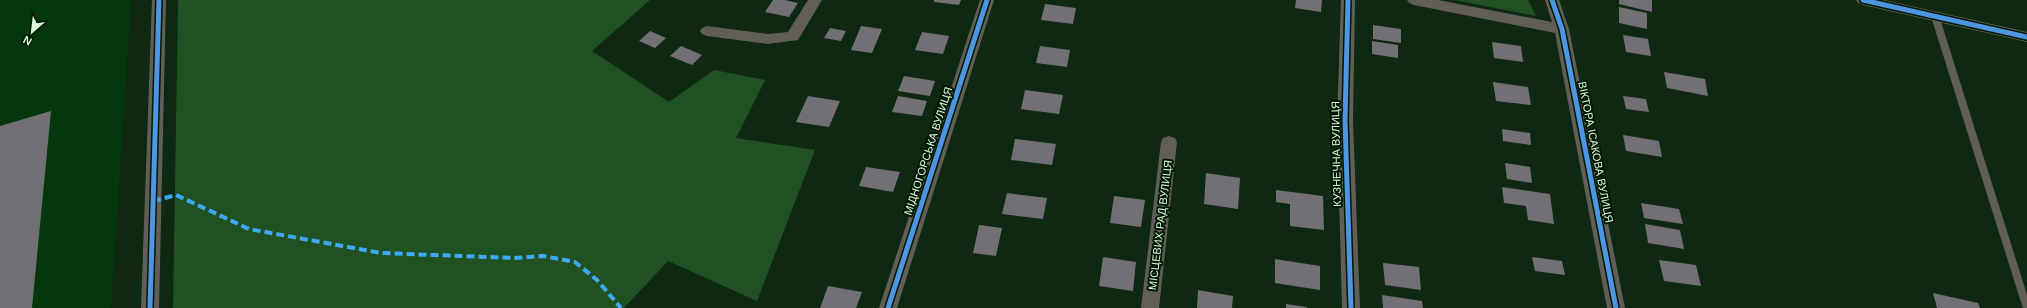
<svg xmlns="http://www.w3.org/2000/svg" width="2027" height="308" font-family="Helvetica,sans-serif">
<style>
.built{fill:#04380c}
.green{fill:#205123}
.building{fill:#727074}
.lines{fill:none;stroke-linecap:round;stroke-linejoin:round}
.service{stroke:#605e57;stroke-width:8}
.minor{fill:#605e57;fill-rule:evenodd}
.quiet{stroke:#3fa9f5;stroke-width:4;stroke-dasharray:8 4;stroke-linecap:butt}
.cycleway-casing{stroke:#011803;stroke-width:8}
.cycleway{stroke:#4d94e3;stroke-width:5}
.labels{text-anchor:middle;stroke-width:4;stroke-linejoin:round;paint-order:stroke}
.street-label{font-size:11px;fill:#dbfada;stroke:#011803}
</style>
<rect width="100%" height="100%" fill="#0e2811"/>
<path class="built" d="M0,0H131L111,308H0Z"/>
<path class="green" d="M178,0H650L592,51L669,102L714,70L765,80L736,138L815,150L757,301L668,261L624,308H173Z
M1454,0H1528L1536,16Z"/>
<path class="building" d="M773,0H785L798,3L789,17L765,12Z
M934,0H961L959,5L934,2Z
M1296,0H1322L1321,12L1295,8Z
M1619,0H1652V12L1619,4Z
M1045,4L1076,8L1073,24L1041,20Z
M1619,7L1647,13V29L1619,23Z
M1373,25L1401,29V43L1373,39Z
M861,26L882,29L872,53L851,50Z
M830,28L846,31L841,41L824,38Z
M650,31L666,38L655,48L639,41Z
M922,32L949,36L943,54L915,50Z
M1623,35L1648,39L1651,56L1626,52Z
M1372,41L1398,45V58L1372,54Z
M1492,42L1521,46L1523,62L1494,58Z
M681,46L702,55L692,65L670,56Z
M1040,46L1070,50L1067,67L1036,63Z
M1664,72L1705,79L1708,96L1667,88Z
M904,76L935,81L930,96L898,91Z
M1493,82L1528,87L1531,105L1496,101Z
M1025,90L1063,95L1059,114L1021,109Z
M808,96L840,101L829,127L796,122Z
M898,96L927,101L922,116L892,112Z
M1623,96L1646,99L1649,112L1626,109Z
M51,111L32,308H0V126Z
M1502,129L1530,133L1531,145L1503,141Z
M1623,135L1659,141L1662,157L1626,151Z
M1015,139L1056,144L1052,165L1011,160Z
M1505,163L1530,167L1532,183L1507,179Z
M866,167L900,172L893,192L859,186Z
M1206,173L1240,178L1238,209L1204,204Z
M1502,187L1550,194L1554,224L1528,220L1526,206L1504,203Z
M1276,190L1323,196L1324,230L1290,226V204L1276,202Z
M1007,193L1047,198L1043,219L1002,214Z
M1114,196L1145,200L1141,227L1110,223Z
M1641,203L1679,209L1683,224L1644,218Z
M1645,224L1680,230L1684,249L1648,243Z
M979,225L1002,228L996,256L973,253Z
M1103,257L1136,262L1133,291L1099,286Z
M1532,257L1562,261L1565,275L1535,271Z
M1275,259L1320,266V290L1275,283Z
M1659,260L1696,265L1701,286L1664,281Z
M1383,263L1419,267L1421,290L1385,285Z
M828,286L862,292L856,308H820Z
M1198,290L1233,296L1232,308H1197Z
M1933,293L1978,303L1980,308H1937Z
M1382,295L1422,301L1423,308H1383Z
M1286,304L1307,307V308H1286Z"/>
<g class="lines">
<path class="service" d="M1935,16L2027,308"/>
<path class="minor" d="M152,0H166L159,308H141Z
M808,0H822L798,40L768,44L707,36L702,34L700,31L702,28L707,26L768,34L788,32Z
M980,0H994L897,308H879Z
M1341,0H1355L1353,120L1360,308H1342L1337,120Z
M1407,0H1438L1552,22L1545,0H1559L1569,29L1625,308H1607L1555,33L1414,5L1409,3Z
M1856,0H1884L2027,32V42L1863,5L1858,3Z
M1169,136L1175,138L1177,142L1159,308H1141L1161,142L1163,138Z"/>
<path class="quiet" d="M153,201L176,195L249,229L381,253L514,258L543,256L575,262L597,280L621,308"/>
<g class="cycleway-casing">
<path id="cycleway" d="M1348,0L1345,120L1351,308
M1552,0L1562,29L1616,308
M1863,0L2027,37
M150,308L159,0
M888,308L987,0"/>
</g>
<use href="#cycleway" class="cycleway"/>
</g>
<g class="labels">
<g class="street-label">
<text transform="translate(928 151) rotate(-72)" y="4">МІДНОГОРСЬКА ВУЛИЦЯ</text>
<text transform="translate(1596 152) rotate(79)" y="4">ВІКТОРА ІСАКОВА ВУЛИЦЯ</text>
<text transform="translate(1336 154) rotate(-91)" y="4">КУЗНЕЧНА ВУЛИЦЯ</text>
<text transform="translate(1160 225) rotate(-83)" y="4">МІСЦЕВИХ РАД ВУЛИЦЯ</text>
</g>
</g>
<g transform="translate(32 32) rotate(208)" stroke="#011803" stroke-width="3" paint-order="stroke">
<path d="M0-3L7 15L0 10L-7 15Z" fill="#dbfada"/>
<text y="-6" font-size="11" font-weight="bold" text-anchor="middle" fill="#dbfada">N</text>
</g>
</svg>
